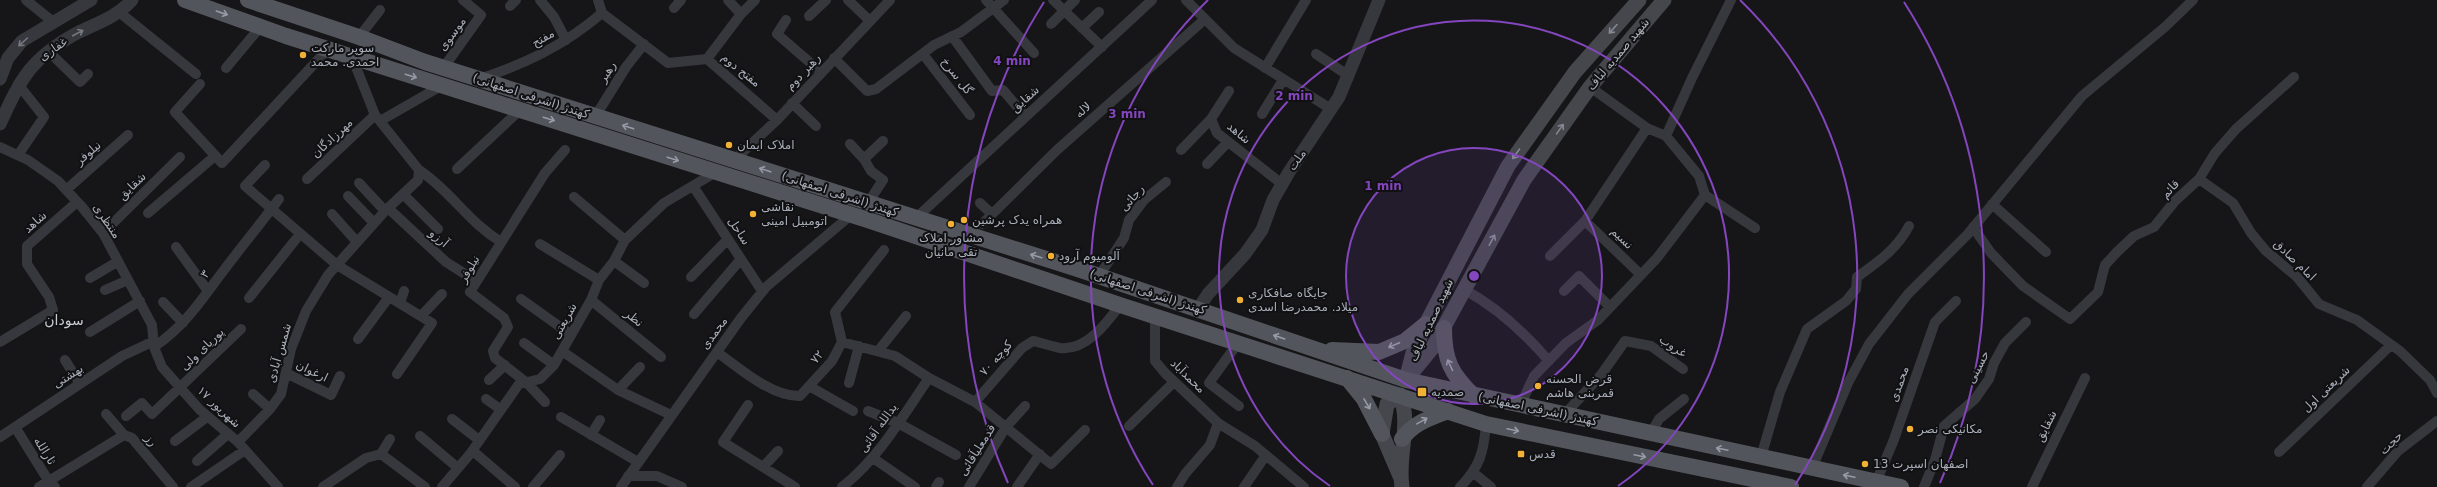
<svg xmlns="http://www.w3.org/2000/svg" width="2437" height="487" font-family="'DejaVu Sans','Noto Sans Arabic',sans-serif">
<style>
.lines{fill:none;stroke-linecap:round;stroke-linejoin:round}
.minor{stroke:#37383d;stroke-width:10}
.tertiary{stroke:#37383d;stroke-width:13}
.secondary{stroke:#45474d;stroke-width:15}
.primary{stroke:#53555c;stroke-width:16}
.oneway{stroke:#979ba6}
.oneway2{stroke:#858993}
.oneway3{stroke:#757881}
.ring{fill:none;stroke:#8446be;stroke-width:2}
.poi-dot{fill:#f2b134;stroke:#111113;stroke-width:1.5}
.labels{text-anchor:middle;stroke-width:4;stroke-linejoin:round;paint-order:stroke}
.street-label{font-size:12px;fill:#a8adb8;stroke:#111113}
.poi-label{font-size:12px;fill:#a8adb8;stroke:#111113;text-anchor:start}
.quarter-label{font-size:14px;fill:#c9ccd4;stroke:#111113}
.centre{fill:#8446be;stroke:#111113;stroke-width:2}
.ring-label{font-size:12px;text-anchor:middle;font-weight:bold;fill:#8446be;stroke:#111113;stroke-width:4;stroke-linejoin:round;paint-order:stroke}
</style>
<rect width="100%" height="100%" fill="#161618"/>
<g class="lines">
<path class="minor" d="M26,0L52,21
M540,0L554,17L566,40
M728,0L741,14
M848,0L870,21
M986,0L1034,53
M1053,0L1102,47
M1186,0L1234,48L1331,109
M510,6L516,0
M674,8L681,0
M119,12L196,74
M602,13L668,63L707,59L777,120
M809,16L826,0
M786,20L777,34L821,72
M1051,24L1075,0
M1082,28L1099,12
M952,36L992,91L1003,90L1025,116
M359,37L380,10
M48,51L80,82L88,74
M923,54L970,115
M1316,54L1349,76
M834,58L867,91L876,89L934,45L961,32L1004,0
M707,59L741,14L755,0
M444,67L481,15L463,0
M226,68L261,26
M1265,68L1306,0
M479,79C525,64 565,45 602,13L598,0
M200,84L175,112L222,163L328,49
M1229,91L1211,119L1217,133L1282,184
M792,103L816,126
M1262,114L1283,80
M595,117L626,67L644,44
M380,121L441,86
M1666,136L1692,78L1731,0
M850,144L864,159
M0,147L28,160L58,181L82,207L103,233L152,325L154,347L162,367L199,409L238,442L278,487
M1181,150L1211,119
M18,155L44,117L18,84
M734,160L777,120L890,0
M1207,164L1228,142
M265,165L245,186L337,265L432,323L397,374
M457,169L520,110
M419,170C451,191 468,222 501,242
M307,179L375,115
M2199,179L2233,203L2251,233L2266,251L2297,277L2319,304L2357,320L2400,351L2430,380L2437,393
M359,183L385,211
M693,186L762,291
M66,190L128,135
M403,194L438,229
M1705,195L1755,228
M348,196L374,223
M574,197L625,240
M868,203L883,180L871,171L864,159L883,141
M980,203L992,214
M1992,204L2046,252
M388,208L446,262L476,281
M148,213L215,156
M332,214L357,242
M916,218L1152,0
M1585,221L1641,275
M982,224L1057,150L1205,19
M1973,227L1991,253L2023,286L2070,319L2098,292L2105,265L2117,252L2134,236L2154,227L2175,201L2199,179L2215,153L2236,129L2294,77
M103,233L180,157
M540,244L599,280
M176,247L208,291
M1550,256L1585,221L1647,128
M614,261L644,283
M1099,276L1124,238L1129,220L1144,200L1166,182
M691,277L728,239
M90,278L117,262
M105,290L128,280
M1465,290C1498,308 1524,332 1549,361
M1564,291L1579,276L1610,307
M249,298L300,234
M521,299L570,334
M591,300L661,357
M163,302L183,323
M400,303L404,291
M694,314L741,259
M421,316L442,294
M1155,317V361L1165,373L1218,423L1255,446L1304,487
M90,332L140,301
M358,339L389,297
M0,342L53,310L49,297L27,264V246L77,202
M842,342L895,356L929,378L975,402L1051,464L1085,430
M524,343L554,365
M1238,343L1209,383L1239,406
M154,347C186,325 201,300 224,270C242,246 261,223 279,199
M562,351L618,390L671,415
M878,351L906,316
M717,352C739,368 772,397 800,396L832,361L842,342L835,312L884,250
M65,360L80,384
M286,373L331,395L340,376
M489,380L505,365
M849,383L859,346
M809,386L853,411
M618,390L640,367
M253,394L270,409
M486,399L500,409
M545,402L527,383L495,358L493,351L508,327L504,318L470,292L545,173L565,150
M975,402L1022,348L1033,341C1042,343 1051,346 1060,348C1086,351 1106,324 1120,305
M748,405L723,442L795,487
M1520,406L1534,376L1566,343L1598,320L1657,258L1705,195L1699,176L1666,136L1647,128L1590,87
M868,411L898,423L956,455
M106,414L124,435L132,438L173,487
M1564,415L1601,375L1625,341L1651,346L1683,369
M126,416L142,403L152,414L241,329
M561,417L638,462
M452,419L479,440
M1129,426L1174,382
M15,427L48,480L55,487
M1651,433L1659,419L1684,399
M591,435L600,420
M420,436L458,468
M0,437L122,356L154,341
M175,441L207,417
M238,442L270,409L281,394L291,349L306,311L328,275L385,211L418,180L419,170L375,115L352,57
M473,451L515,487
M2279,452L2391,345
M381,454L390,439
M1761,457L1780,392L1807,329L1846,301L1856,289L1857,277C1878,262 1897,249 1909,226
M873,458L915,487
M197,461L228,434
M763,467L778,451
M1812,468L1848,383L1869,344L1908,294L1967,235L2082,96L2165,27L2193,0
M1474,473L1491,487
M628,476H657L682,487
M1876,482L1893,442L1935,322L1956,301
M39,487L124,435
M191,487L245,450
M323,487L366,458L381,454L425,487
M442,487L470,454L519,384L540,379L554,365L591,300L599,280L614,261L625,240L664,203L716,172
M533,487L560,455
M621,487L741,318L766,287L851,215
M842,487C879,458 902,417 929,378
M936,487L939,482
M969,487L1006,427L1025,406
M1017,487L1040,454
M1177,487L1185,474L1210,445L1218,423
M1244,487L1266,455
M1460,487C1480,467 1484,451 1486,424
M1924,487L1935,460L1944,426L1975,399L1989,379L1994,363L2005,343L2026,322
M2032,487L2085,378
M2367,487L2398,451L2437,421"/>
<path class="tertiary" d="M0,79L8,58L22,41L91,0
M0,124C21,78 31,58 77,33C97,23 117,17 132,0
M1198,309L1208,294L1245,254L1262,230L1273,200L1289,172L1339,97L1379,0"/>
<path class="secondary" d="M1407,376L1413,353L1426,324L1508,166L1575,72L1639,0
M1406,380L1433,347L1524,180L1590,87L1664,0
M1400,476L1382,434L1387,404L1400,395C1412,424 1397,456 1402,487"/>
<path class="primary" d="M185,0L286,36L868,220L1120,305L1486,424L1791,487
M248,0L359,37L425,62L1081,270L1406,380L1901,487
M1444,328C1444,360 1451,374 1474,396
M1332,350L1379,352L1405,341L1426,324
M1347,378L1364,399L1382,434
M1402,439C1413,423 1430,418 1448,411"/>
</g>
<defs><path id="oneway-shaft" d="M-6 0H5M1.5-3L5.5 0L1.5 3" fill="none" stroke-width="1.6" stroke-linecap="round" stroke-linejoin="round"/></defs>
<g class="oneway">
<use href="#oneway-shaft" transform="translate(222 13) rotate(19)"/>
<use href="#oneway-shaft" transform="translate(411 76) rotate(17)"/>
<use href="#oneway-shaft" transform="translate(549 119) rotate(17)"/>
<use href="#oneway-shaft" transform="translate(628 127) rotate(-162)"/>
<use href="#oneway-shaft" transform="translate(673 159) rotate(18)"/>
<use href="#oneway-shaft" transform="translate(765 170) rotate(-162)"/>
<use href="#oneway-shaft" transform="translate(1036 256) rotate(-163)"/>
<use href="#oneway-shaft" transform="translate(1279 337) rotate(-161)"/>
<use href="#oneway-shaft" transform="translate(1394 345) rotate(157)"/>
<use href="#oneway-shaft" transform="translate(1450 365) rotate(-115)"/>
<use href="#oneway-shaft" transform="translate(1367 404) rotate(60)"/>
<use href="#oneway-shaft" transform="translate(1422 421) rotate(-29)"/>
<use href="#oneway-shaft" transform="translate(1513 430) rotate(12)"/>
<use href="#oneway-shaft" transform="translate(1722 449) rotate(-168)"/>
<use href="#oneway-shaft" transform="translate(1640 456) rotate(12)"/>
<use href="#oneway-shaft" transform="translate(1849 476) rotate(-168)"/>
</g>
<g class="oneway2">
<use href="#oneway-shaft" transform="translate(1613 29) rotate(132)"/>
<use href="#oneway-shaft" transform="translate(1560 129) rotate(-55)"/>
<use href="#oneway-shaft" transform="translate(1516 154) rotate(126)"/>
<use href="#oneway-shaft" transform="translate(1492 240) rotate(-62)"/>
</g>
<g class="oneway3">
<use href="#oneway-shaft" transform="translate(78 33) rotate(-28)"/>
<use href="#oneway-shaft" transform="translate(23 42) rotate(138)"/>
</g>
<circle cx="1474" cy="276" r="128" fill="#8446be" fill-opacity=".12"/>
<g class="ring">
<circle cx="1474" cy="276" r="128"/>
<path d="M1330 486A255 255 0 1 1 1618 486"/>
<path d="M1153 485A383 383 0 0 1 1208 0M1740 0A383 383 0 0 1 1795 485"/>
<path d="M1008 483A510 510 0 0 1 1044 2M1904 2A510 510 0 0 1 1940 483"/>
</g>
<g class="poi-dot">
<circle cx="303" cy="55" r="4"/>
<circle cx="729" cy="145" r="4"/>
<circle cx="753" cy="214" r="4"/>
<circle cx="964" cy="220" r="4"/>
<circle cx="951" cy="224" r="4"/>
<circle cx="1051" cy="256" r="4"/>
<circle cx="1240" cy="300" r="4"/>
<circle cx="1538" cy="386" r="4"/>
<rect x="1417" y="387" width="10" height="10" rx="2"/>
<circle cx="1910" cy="429" r="4"/>
<rect x="1517" y="450" width="8" height="8" rx="2"/>
<circle cx="1865" cy="464" r="4"/>
</g>
<g class="labels">
<g class="street-label">
<text transform="translate(452 34) rotate(-54)" y="4">موسوی</text>
<text transform="translate(543 38) rotate(-30)" y="4">مفتح</text>
<text transform="translate(53 49) rotate(-35)" y="4">غفاری</text>
<text transform="translate(1618 54) rotate(-50)" y="4">شهید صمدیه لباف</text>
<text transform="translate(741 70) rotate(39)" y="4">مفتح دوم</text>
<text transform="translate(607 72) rotate(-58)" y="4">رهبر</text>
<text transform="translate(803 72) rotate(-47)" y="4">رهبر دوم</text>
<text transform="translate(957 76) rotate(52)" y="4">گل سرخ</text>
<text transform="translate(531 96) rotate(18)" y="4">کهندژ (اشرفی اصفهانی)</text>
<text transform="translate(1025 99) rotate(-42)" y="4">شقایق</text>
<text transform="translate(1083 110) rotate(-41)" y="4">لاله</text>
<text transform="translate(1239 133) rotate(40)" y="4">شاهد</text>
<text transform="translate(332 138) rotate(-43)" y="4">مهرزادگان</text>
<text transform="translate(88 153) rotate(-41)" y="4">نیلوفر</text>
<text transform="translate(1297 160) rotate(-56)" y="4">ملت</text>
<text transform="translate(132 186) rotate(-44)" y="4">شقایق</text>
<text transform="translate(2170 189) rotate(-46)" y="4">قائم</text>
<text transform="translate(840 194) rotate(18)" y="4">کهندژ (اشرفی اصفهانی)</text>
<text transform="translate(1132 198) rotate(-49)" y="4">رجائی</text>
<text transform="translate(107 221) rotate(55)" y="4">منتظری</text>
<text transform="translate(35 222) rotate(-42)" y="4">شاهد</text>
<text transform="translate(739 231) rotate(57)" y="4">ساحل</text>
<text transform="translate(439 238) rotate(41)" y="4">آرزو</text>
<text transform="translate(1622 238) rotate(44)" y="4">نسیم</text>
<text transform="translate(2295 260) rotate(44)" y="4">امام صادق</text>
<text transform="translate(469 269) rotate(-60)" y="4">نیلوفر</text>
<text transform="translate(205 274) rotate(-54)" y="4">۳</text>
<text transform="translate(1148 292) rotate(18)" y="4">کهندژ (اشرفی اصفهانی)</text>
<text transform="translate(634 318) rotate(39)" y="4">نظر</text>
<text transform="translate(1431 320) rotate(-65)" y="4">شهید صمدیه لباف</text>
<text transform="translate(564 321) rotate(-61)" y="4">شریعتی</text>
<text transform="translate(714 333) rotate(-54)" y="4">محمدی</text>
<text transform="translate(1673 346) rotate(34)" y="4">غروب</text>
<text transform="translate(202 349) rotate(-44)" y="4">پوریای ولی</text>
<text transform="translate(279 353) rotate(-74)" y="4">شمس آبادی</text>
<text transform="translate(817 357) rotate(-51)" y="4">۷۲</text>
<text transform="translate(996 358) rotate(-48)" y="4">کوچه ۷۰</text>
<text transform="translate(1978 367) rotate(-63)" y="4">حسینی</text>
<text transform="translate(312 371) rotate(26)" y="4">ارغوان</text>
<text transform="translate(68 376) rotate(-33)" y="4">بهشتی</text>
<text transform="translate(1188 376) rotate(44)" y="4">محمدآباد</text>
<text transform="translate(1899 384) rotate(-71)" y="4">محمدی</text>
<text transform="translate(2326 389) rotate(-44)" y="4">شریعتی اول</text>
<text transform="translate(219 407) rotate(43)" y="4">۱۷ شهریور</text>
<text transform="translate(1538 409) rotate(12)" y="4">کهندژ (اشرفی اصفهانی)</text>
<text transform="translate(2046 426) rotate(-64)" y="4">شقایق</text>
<text transform="translate(878 428) rotate(-55)" y="4">یدالله آقائی</text>
<text transform="translate(151 440) rotate(50)" y="4">رز</text>
<text transform="translate(2391 443) rotate(-45)" y="4">حجت</text>
<text transform="translate(977 450) rotate(-58)" y="4">قدمعلیآقائی</text>
<text transform="translate(45 451) rotate(58)" y="4">ثارالله</text>
</g>
<g class="poi-label">
<text x="311" y="52">سوپر مارکت<tspan x="311" dy="14">احمدی. محمد</tspan></text>
<text x="737" y="149">املاک ایمان</text>
<text x="761" y="211">نقاشی<tspan x="761" dy="14">اتومبیل امینی</tspan></text>
<text x="972" y="224">همراه یدک پرشین</text>
<text x="951" y="242" text-anchor="middle">مشاور املاک<tspan x="951" dy="14">تقی مانیان</tspan></text>
<text x="1059" y="260">آلومیوم آرود</text>
<text x="1248" y="297">جایگاه صافکاری<tspan x="1248" dy="14">میلاد. محمدرضا اسدی</tspan></text>
<text x="1546" y="383">قرض الحسنه<tspan x="1546" dy="14">قمربنی هاشم</tspan></text>
<text x="1431" y="396">صمدیه</text>
<text x="1918" y="433">مکانیکی نصر</text>
<text x="1529" y="458">قدس</text>
<text x="1873" y="468">اصفهان اسپرت 13</text>
</g>
<g class="quarter-label">
<text x="64" y="325">سودان</text>
</g>
</g>
<circle cx="1474" cy="276" r="6" class="centre"/>
<g class="ring-label">
<text x="1012" y="65">4 min</text>
<text x="1294" y="100">2 min</text>
<text x="1127" y="118">3 min</text>
<text x="1383" y="190">1 min</text>
</g>
</svg>
